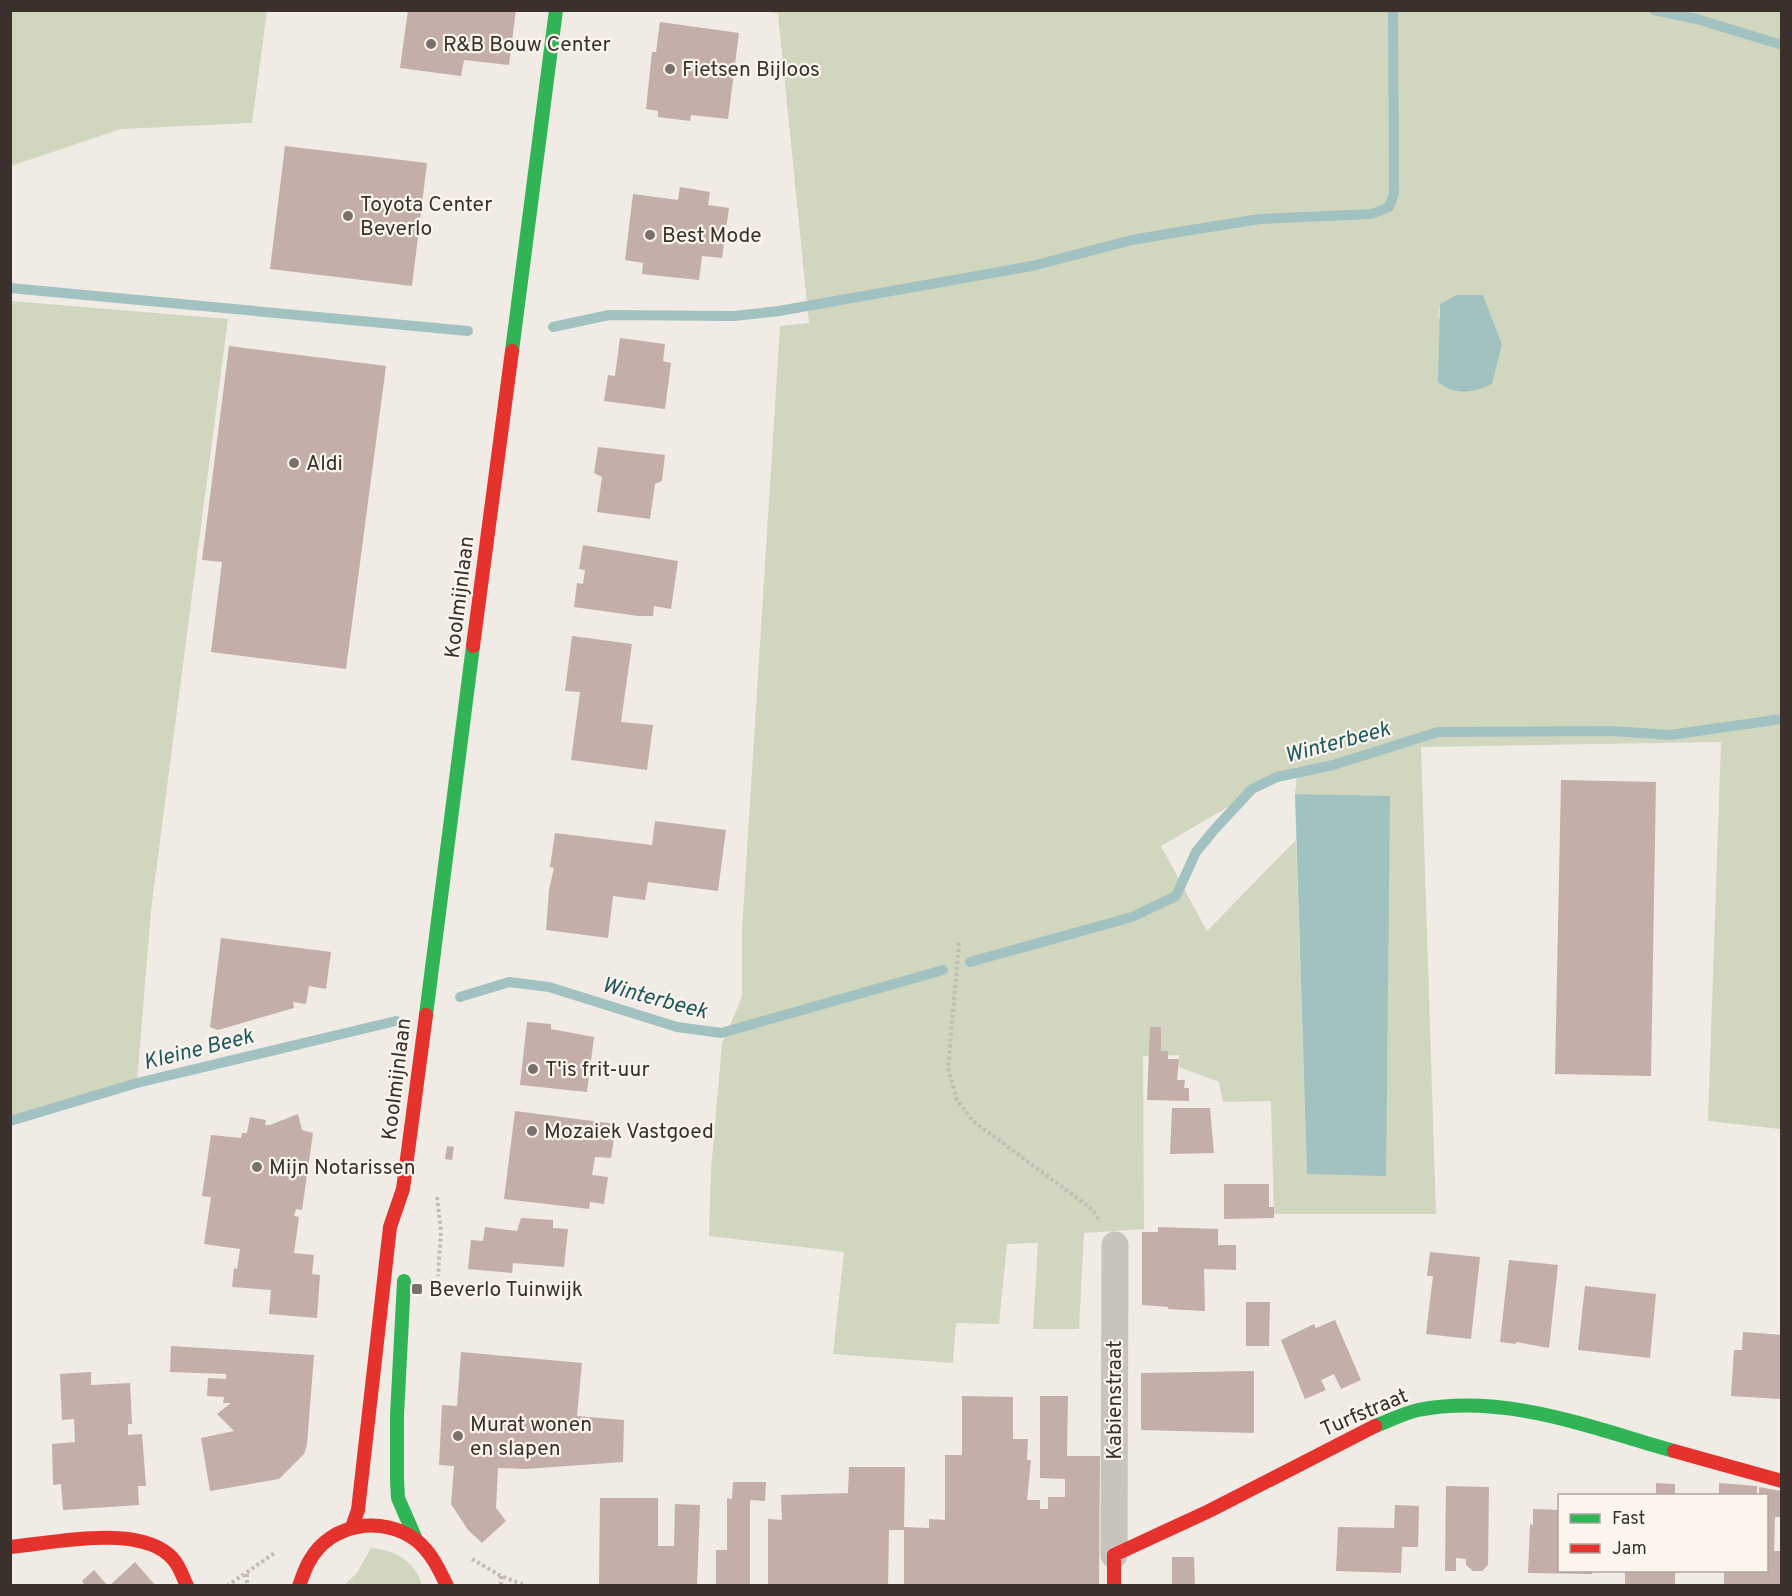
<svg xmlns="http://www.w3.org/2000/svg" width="1792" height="1596" font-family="Overpass,sans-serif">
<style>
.green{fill:#d1d6bf;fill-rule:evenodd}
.water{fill:#a1c2c1}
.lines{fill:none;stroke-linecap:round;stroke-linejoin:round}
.stream{stroke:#a1c2c1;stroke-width:10}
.building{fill:#c3afa7}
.path{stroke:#c2bbb6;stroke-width:4;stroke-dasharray:3 3;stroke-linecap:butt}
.street{stroke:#c9c3be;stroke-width:27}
.fast{stroke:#30b455;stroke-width:14}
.jam{stroke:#e5322d;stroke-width:14}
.poi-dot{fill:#7a716c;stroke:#fbf5ee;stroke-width:2}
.labels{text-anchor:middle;stroke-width:4.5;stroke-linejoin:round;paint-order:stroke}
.poi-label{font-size:21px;fill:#3b302b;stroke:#fbf5ee;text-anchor:start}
.street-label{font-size:21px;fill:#3b302b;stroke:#fbf5ee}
.water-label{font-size:22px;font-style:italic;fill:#1f5a5e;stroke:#fbf5ee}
</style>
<rect width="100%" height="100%" fill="#f0ebe5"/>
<path class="green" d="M10,11H267L252,123L121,129L11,166Z
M758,11H1781V1129L1708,1121L1721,742L1421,747L1436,1214H1274L1271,1101L1223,1102L1219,1082L1179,1067V1055L1143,1056L1144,1229L1084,1233L1079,1329H1033L1038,1243L1007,1244L999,1324L956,1323L953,1363L833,1354L844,1252L709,1236L711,1170L722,1044L742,997V930L780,326L809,323L778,13ZM1456,295H1483L1502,344L1438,317L1440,304ZM1298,766L1295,794L1390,797L1307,1173L1296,840L1207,931L1161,846Z
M11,301L228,319L151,910L137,1083L11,1121Z
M371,1548C395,1550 415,1561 422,1585H344L357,1573Z"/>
<path class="water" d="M1456,295H1483L1502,344L1492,384C1472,393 1456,396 1438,382L1440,304Z
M1295,794L1390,796L1386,1176L1307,1174Z"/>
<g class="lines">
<path class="stream" d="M1654,10L1697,19L1782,45
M10,288L468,331
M553,327L609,315L734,316L779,311L1032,266L1132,240L1172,233L1260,219L1372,214L1389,207L1394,194L1393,10
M970,962L1132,917L1176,896L1196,852L1214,830L1252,789L1277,777L1333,765L1438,732L1612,731L1670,735L1782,719
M460,997L509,982L549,987L677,1027L721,1033L943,970
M10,1121L137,1083L396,1021"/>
</g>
<path class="building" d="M408,10H516L509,65L464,60L461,76L400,68Z
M660,22L739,33L728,119L691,115L690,121L658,117V111L646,109L652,52H656Z
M285,146L427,163L412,286L270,269Z
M680,187L710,192L708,205L729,208L722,258L702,256L699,280L642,274L643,263L625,260L633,194L678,200Z
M620,338L665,344L663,361L671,363L665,409L604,401L608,375L615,376Z
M229,346L386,366L346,669L211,652L222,562L202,560Z
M598,447L665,455L662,481L655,484L650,519L597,512L602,477L594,473Z
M583,545L678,561L671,609L654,606L653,616H638L574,607L577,583L583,584L585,570L579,569Z
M572,636L632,644L621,722L653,725L647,770L571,760L580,692L565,691Z
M1561,780L1656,782L1651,1076L1555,1074Z
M655,821L726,830L718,891L648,882L645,900L613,896L608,938L546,930L549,890L554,868L550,867L555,833L652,845Z
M221,938L331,952L326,989L309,986L306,1004L293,1002L294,1008L218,1030L210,1027Z
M527,1022L551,1024V1029L594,1037L587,1092L520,1085Z
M1150,1027H1161V1051H1168V1059H1179L1177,1080H1185L1184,1088H1189V1101L1147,1100Z
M1172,1108H1210L1214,1153L1170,1154Z
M515,1111L616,1124L611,1158L595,1157L592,1175L608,1177L604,1204L590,1202L589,1209L504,1199Z
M298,1114L302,1130L313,1133L302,1210L296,1209L294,1216L299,1217L294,1253L314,1255L312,1274L320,1275L317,1318L269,1314L271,1290L232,1287L234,1268L237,1269L240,1249L204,1244L211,1197L202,1196L211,1135L241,1138L242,1133H247L250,1117L266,1120L265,1125H270Z
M447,1146L454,1147L452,1160L445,1159Z
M1224,1184H1269V1207H1274V1218L1224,1219Z
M521,1218L553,1220V1228L568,1229L564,1267L513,1263L512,1273L468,1269L471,1240L483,1241L485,1227L517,1231Z
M1158,1227L1218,1229V1245H1236V1270L1204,1269L1205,1311L1168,1309V1307L1142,1305V1232H1158Z
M1430,1252L1480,1257L1471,1339L1426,1334L1433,1276H1427Z
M1509,1260L1558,1265L1549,1348L1516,1342V1344L1500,1342Z
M1585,1286L1656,1294L1650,1358L1578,1350Z
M1246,1302H1270L1269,1346H1246Z
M1335,1320L1361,1380L1341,1389L1334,1374L1321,1380L1326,1390L1305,1399L1281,1340L1314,1324L1316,1328Z
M1743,1332L1782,1335V1399L1731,1396L1734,1350H1742Z
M171,1346L314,1355L307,1445L304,1454L279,1479L210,1491L201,1438L234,1431L217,1414L231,1403H223L224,1397L207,1396L208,1378L226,1379V1374L170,1372Z
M461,1352L582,1363L577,1416L624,1420L623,1462L525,1469L498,1468L496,1508L506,1521L482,1543L468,1530L451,1504L454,1466L439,1465L442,1405L457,1406Z
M1254,1371V1433L1141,1430V1373Z
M91,1372V1385L130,1383L132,1424H128V1435L142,1434L146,1486H138L139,1505L63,1510L61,1484L53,1485L52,1444L75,1442L74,1419L62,1420L60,1374Z
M962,1396L1013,1397V1439H1028L1027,1460H1031L1027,1500H1040V1509H1048V1497H1065V1479L1040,1478V1396H1068L1067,1456H1100L1099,1586H904V1530H889L888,1586H768V1519L782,1520L781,1495L848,1493L849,1467H905L904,1527L929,1528V1519L945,1520V1455H962Z
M733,1482H766L765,1501L750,1500V1586H716V1550H727V1498L732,1499Z
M1656,1483L1675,1484V1496H1656Z
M1719,1483L1757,1486V1496H1719Z
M1446,1486L1489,1487L1488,1565L1482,1571H1473L1466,1565V1559L1456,1558V1571H1445Z
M1759,1487L1782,1491L1781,1517H1775L1774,1551H1782V1586H1724V1570H1766V1496H1759Z
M600,1498H658V1546H674L675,1504L700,1505L697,1586H599Z
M1395,1505L1419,1506L1418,1547H1402L1401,1573L1336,1571L1338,1527L1394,1528Z
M1533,1509L1560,1510V1570H1593L1592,1574L1528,1573L1530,1524L1533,1525Z
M1172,1557H1194L1195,1585H1172Z
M135,1562L156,1586H109Z
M94,1570L108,1586H85L82,1581Z
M1625,1570H1675V1586L1625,1584Z"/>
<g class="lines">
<path class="path" d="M959,943L948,1068L957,1100L973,1121L1093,1210L1100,1222
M437,1197L441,1231L438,1276
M472,1559L501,1576L527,1586
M247,1574V1586
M501,1576V1586
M227,1586L276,1552"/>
<path class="street" d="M1114,1555L1115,1245"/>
<path class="fast" d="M512,351L556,10
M426,1015L473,646
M404,1281L397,1415V1479L398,1498L415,1537
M1375,1426C1389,1421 1404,1413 1418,1410C1505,1393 1592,1428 1674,1451"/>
<path class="jam" d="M473,646L512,351
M1674,1451L1782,1481
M352,1527L358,1510L390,1227L403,1189L426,1015
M10,1547C53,1543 133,1525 168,1554C178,1562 182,1575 187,1586
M299,1586C302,1578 305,1568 310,1560C331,1523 382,1515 416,1540C431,1552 439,1569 447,1586
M1114,1586V1555L1209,1511L1375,1426"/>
</g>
<g class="poi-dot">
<circle cx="431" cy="44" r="6"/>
<circle cx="670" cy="69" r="6"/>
<circle cx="348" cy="216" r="6"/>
<circle cx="650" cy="235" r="6"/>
<circle cx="294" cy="463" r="6"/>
<circle cx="533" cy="1069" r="6"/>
<circle cx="532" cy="1131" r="6"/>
<circle cx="257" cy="1167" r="6"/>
<rect x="411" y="1283" width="12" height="12" rx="3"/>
<circle cx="458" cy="1436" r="6"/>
</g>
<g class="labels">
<g class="poi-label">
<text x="443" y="51">R&amp;B Bouw Center</text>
<text x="682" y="76">Fietsen Bijloos</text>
<text x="360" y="211">Toyota Center<tspan x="360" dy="24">Beverlo</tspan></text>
<text x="662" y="242">Best Mode</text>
<text x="306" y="470">Aldi</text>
<text x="545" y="1076">T'is frit-uur</text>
<text x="544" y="1138">Mozaiek Vastgoed</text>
<text x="269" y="1174">Mijn Notarissen</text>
<text x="429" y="1296">Beverlo Tuinwijk</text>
<text x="470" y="1431">Murat wonen<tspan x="470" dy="24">en slapen</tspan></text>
</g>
<g class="street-label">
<text transform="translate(459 597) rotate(-83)" y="7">Koolmijnlaan</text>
<text transform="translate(396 1079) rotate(-83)" y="7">Koolmijnlaan</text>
<text transform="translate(1114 1400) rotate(-90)" y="7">Kabienstraat</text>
<text transform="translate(1364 1412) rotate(-23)" y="7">Turfstraat</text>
</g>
<g class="water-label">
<text transform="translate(1337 741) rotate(-15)" y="8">Winterbeek</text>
<text transform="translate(655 997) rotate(15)" y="8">Winterbeek</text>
<text transform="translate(198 1048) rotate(-14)" y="8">Kleine Beek</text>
</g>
</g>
<rect width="1792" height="1596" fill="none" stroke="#3b302b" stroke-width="24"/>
<rect x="1558" y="1494" width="210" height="78" fill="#fbf5ee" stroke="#aea6a0" stroke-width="1.5"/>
<rect x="1570" y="1514" width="30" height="9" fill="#30b455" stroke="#aea6a0" stroke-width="1.5"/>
<text x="1612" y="1524" font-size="18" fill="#3b302b">Fast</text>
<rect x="1570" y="1544" width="30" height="9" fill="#e5322d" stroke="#aea6a0" stroke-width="1.5"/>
<text x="1612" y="1554" font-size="18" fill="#3b302b">Jam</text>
</svg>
